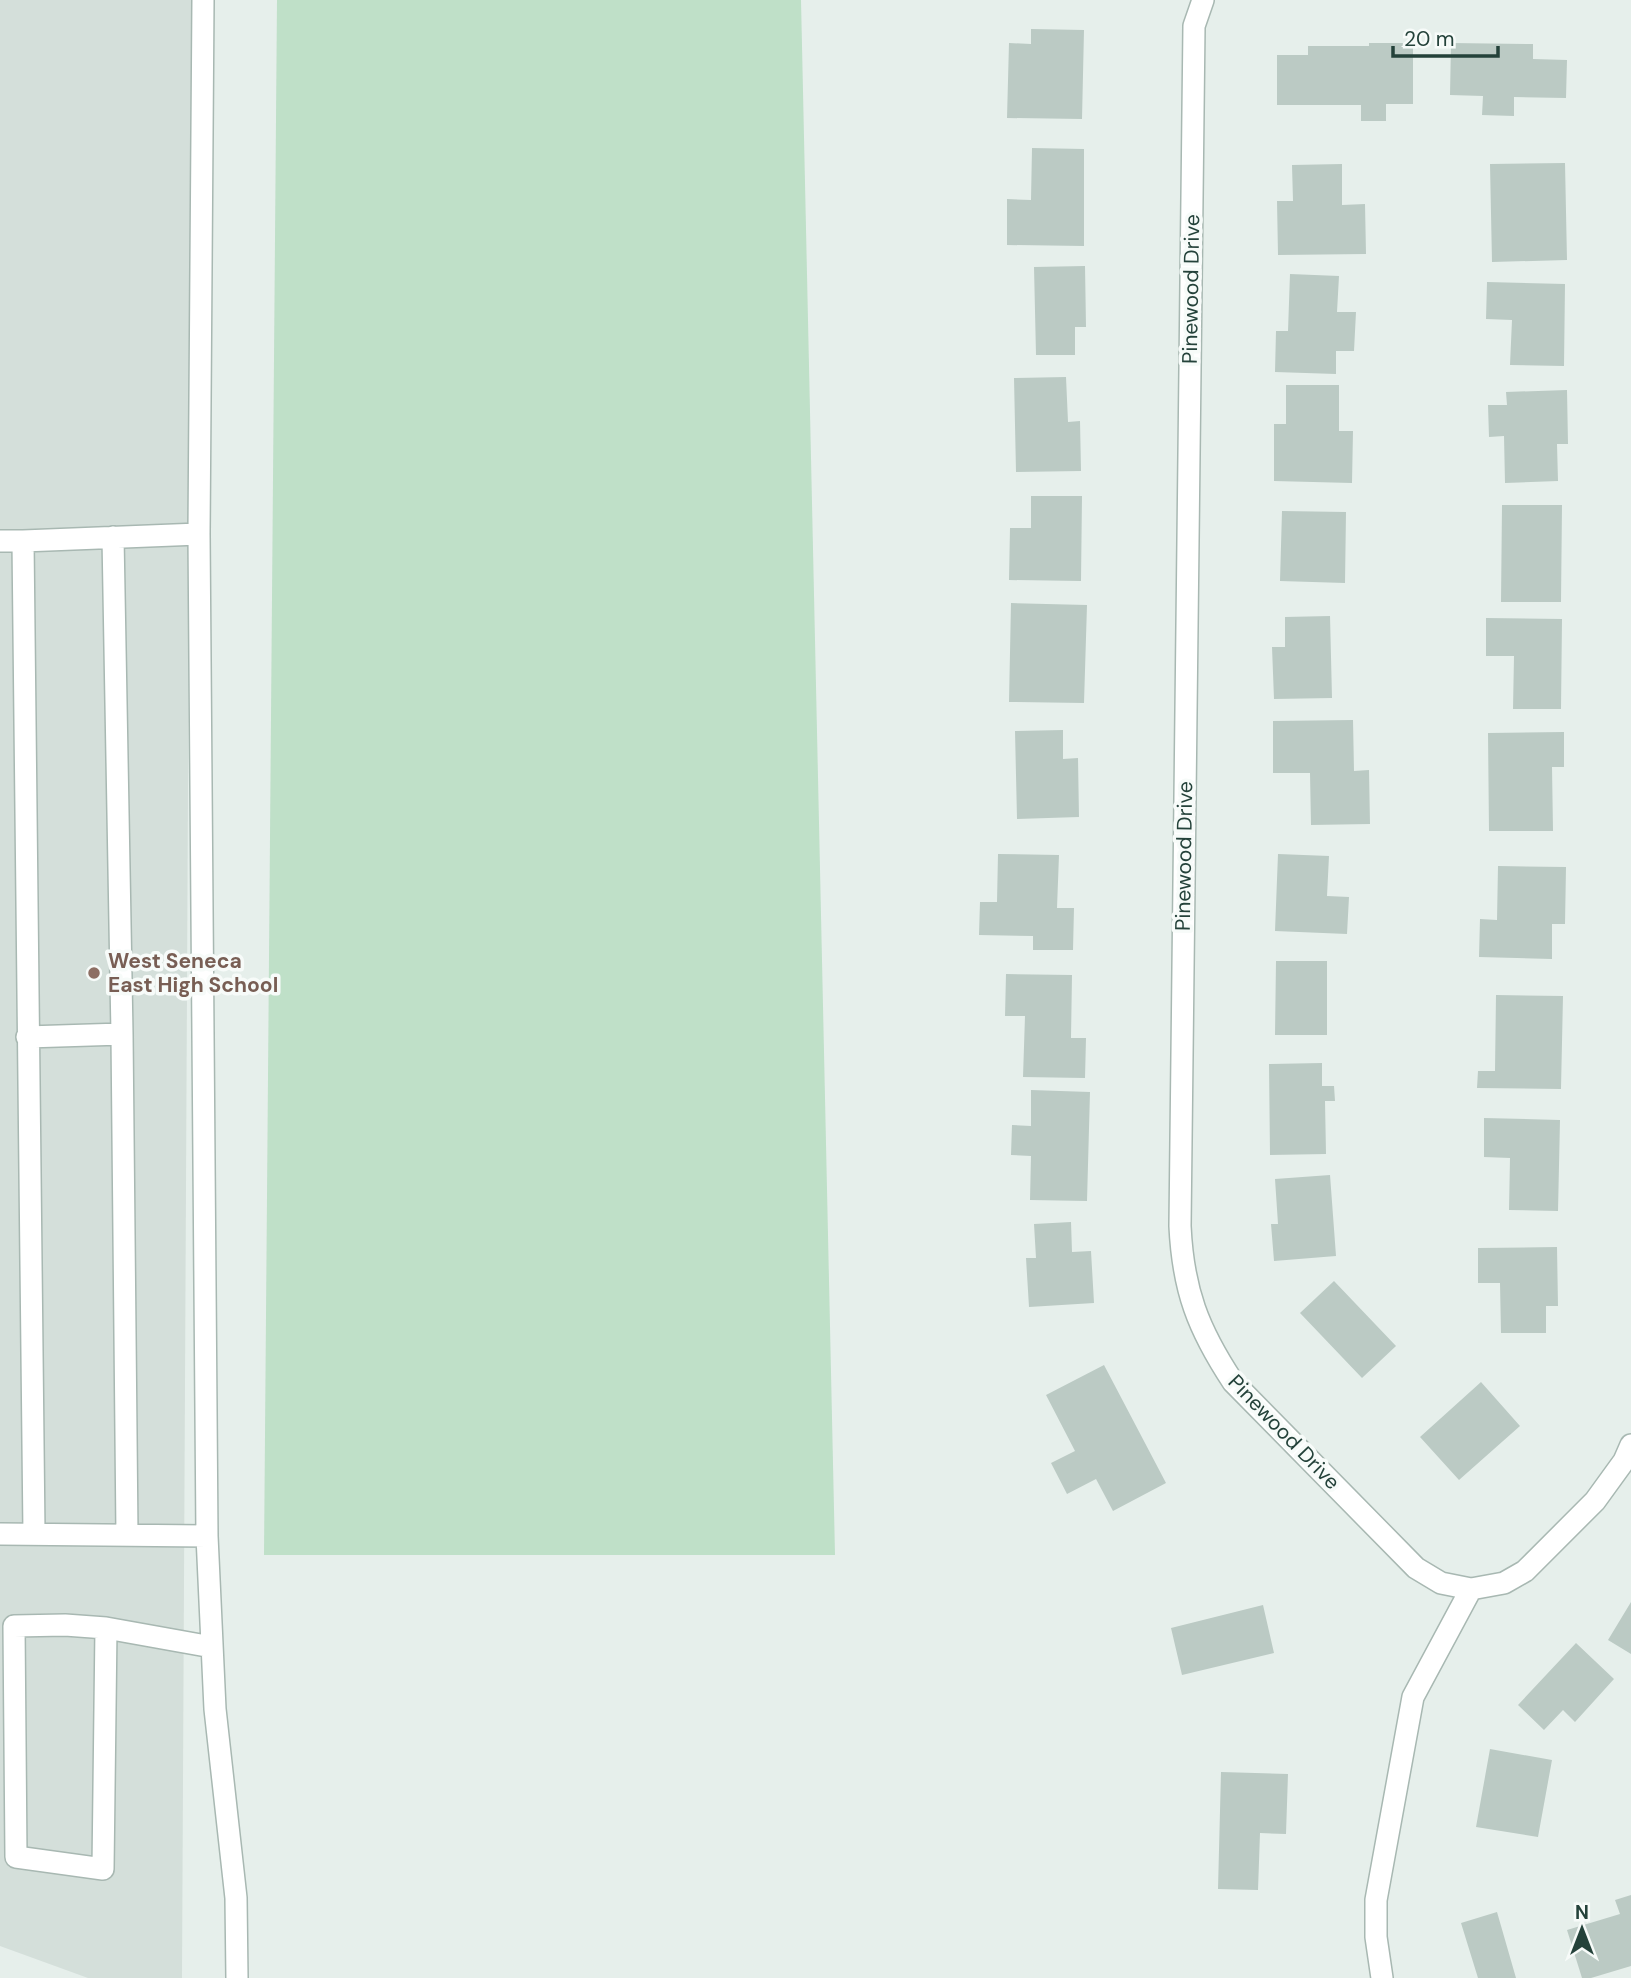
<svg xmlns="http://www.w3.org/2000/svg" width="1631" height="1978" font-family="'DM Sans',sans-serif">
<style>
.built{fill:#d4dfda}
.green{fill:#bfe0c8}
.building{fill:#bbcac4}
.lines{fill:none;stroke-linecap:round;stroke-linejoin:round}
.minor-casing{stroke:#a8b8b2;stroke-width:24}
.minor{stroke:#fff;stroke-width:21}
.education-dot{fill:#8d6e63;stroke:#f7fbf9;stroke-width:2.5}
.labels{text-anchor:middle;stroke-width:7;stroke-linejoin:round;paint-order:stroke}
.street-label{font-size:21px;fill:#24423a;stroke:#f7fbf9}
.education-label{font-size:21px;font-weight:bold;fill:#785e54;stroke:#f7fbf9;text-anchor:start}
</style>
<rect width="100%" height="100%" fill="#e6efeb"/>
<path class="built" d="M0,0H192L182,1978H88L0,1946Z"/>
<path class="green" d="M277,0H801L835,1555H264Z"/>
<path class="building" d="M1031,29L1084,30L1082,119L1007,118L1009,43L1031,44Z
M1369,43H1413V104H1386V121H1361V105H1277V55H1308V46H1369Z
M1451,43L1533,44V59L1567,60L1566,98L1514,97V116L1482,115L1483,96L1450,95Z
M1032,148L1084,149V246L1007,245V199L1031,200Z
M1565,163L1567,260L1492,262L1490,164Z
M1342,164V205L1365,204L1366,254L1278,255L1277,201H1293L1292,165Z
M1085,266L1086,327H1075V355H1036L1034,267Z
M1290,274L1339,276L1337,312H1356L1354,351H1336V374L1275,372L1276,331H1288Z
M1487,282L1565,284L1564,366L1510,365L1512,320L1486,319Z
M1066,377L1068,422L1080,421L1081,471L1016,472L1014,378Z
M1286,385H1339V431H1353L1352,483L1274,481V424H1286Z
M1567,390L1568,444H1557L1558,481L1505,483L1504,436L1489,437L1488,405H1507L1506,392Z
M1031,496H1082L1081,581L1009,580L1010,528H1031Z
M1502,505H1562L1561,602H1501Z
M1282,511L1346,512L1345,583L1280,581Z
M1011,603L1087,605L1084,703L1009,702Z
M1330,616L1332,698L1274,699L1272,647H1285V617Z
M1486,618L1562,619L1561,709H1513L1514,656H1486Z
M1353,720L1354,771L1369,770L1370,824L1311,825L1310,773H1273V721Z
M1063,730V759L1078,758L1079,817L1017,819L1015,731Z
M1564,732V767H1552L1553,831H1489L1488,733Z
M998,854L1059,855L1057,908H1074L1073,950H1033V936L979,935L980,902H997Z
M1278,854L1329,856L1327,896L1349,897L1347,934L1275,931Z
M1498,866L1566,867L1565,924H1552V959L1479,957L1480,919L1497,920Z
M1276,961H1327V1035H1275Z
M1006,974L1072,975L1071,1038H1086L1085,1078L1023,1077L1025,1016H1005Z
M1496,995L1563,996L1561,1089L1477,1088L1478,1071H1495Z
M1322,1063V1086H1334L1335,1101H1325L1326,1154L1270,1155L1269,1064Z
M1031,1090L1090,1092L1087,1201L1030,1200L1031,1156L1011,1155L1012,1125L1031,1126Z
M1484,1118L1560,1120L1558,1211L1509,1210L1510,1158L1484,1157Z
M1330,1175L1336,1256L1274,1261L1271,1224H1278L1275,1179Z
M1071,1222L1072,1252L1091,1251L1094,1303L1029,1307L1026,1258H1036L1034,1224Z
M1557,1247L1558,1306H1546V1333H1501L1500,1283H1478V1248Z
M1334,1281L1396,1346L1362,1378L1300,1313Z
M1104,1365L1166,1483L1113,1511L1096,1479L1067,1494L1051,1463L1075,1451L1046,1395Z
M1481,1382L1520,1426L1459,1480L1420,1437Z
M1631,1602V1654L1608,1640Z
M1263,1605L1274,1653L1182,1675L1171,1628Z
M1576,1643L1614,1679L1575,1722L1563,1710L1544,1730L1518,1705Z
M1490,1749L1552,1760L1538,1837L1476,1827Z
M1221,1772L1288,1774L1286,1834L1260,1833L1258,1890L1218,1889Z
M1631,1895V1966L1591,1978H1582L1567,1930L1620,1914L1615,1900Z
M1497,1912L1516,1978H1478L1461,1923Z"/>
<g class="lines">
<g class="minor-casing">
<path id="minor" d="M203,0L199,534L207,1536L215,1709L236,1898L237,1978
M1203,0L1194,26L1180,1226C1183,1290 1198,1329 1233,1382L1416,1568L1441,1583L1471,1589L1504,1583L1525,1571L1595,1501L1624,1461L1631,1445
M113,537L122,1034L127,1534
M0,541H23
M27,1037L122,1034
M34,1533L23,541L199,534
M0,1534L207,1536
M106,1628L103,1869L16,1857L14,1626L65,1625L106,1628L212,1647
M1382,1978L1376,1937V1900L1413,1697L1471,1589"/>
</g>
<use href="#minor" class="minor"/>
</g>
<circle class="education-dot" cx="94" cy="973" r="7"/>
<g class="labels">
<g class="street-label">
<text transform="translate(1191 289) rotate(-89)" y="7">Pinewood Drive</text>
<text transform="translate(1184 856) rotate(-89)" y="7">Pinewood Drive</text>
<text transform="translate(1284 1432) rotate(46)" y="7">Pinewood Drive</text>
</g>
<g class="education-label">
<text x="108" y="968">West Seneca<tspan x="108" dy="24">East High School</tspan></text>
</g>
</g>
<g transform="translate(1582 1929)" stroke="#f7fbf9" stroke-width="5" paint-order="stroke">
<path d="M0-5L12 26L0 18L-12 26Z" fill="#24423a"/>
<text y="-10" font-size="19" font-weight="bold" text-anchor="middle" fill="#24423a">N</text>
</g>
<path d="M1393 46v10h105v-10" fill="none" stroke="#24423a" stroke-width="3.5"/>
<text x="1404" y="46" font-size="21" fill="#24423a" stroke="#f7fbf9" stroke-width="5" paint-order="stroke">20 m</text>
</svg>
